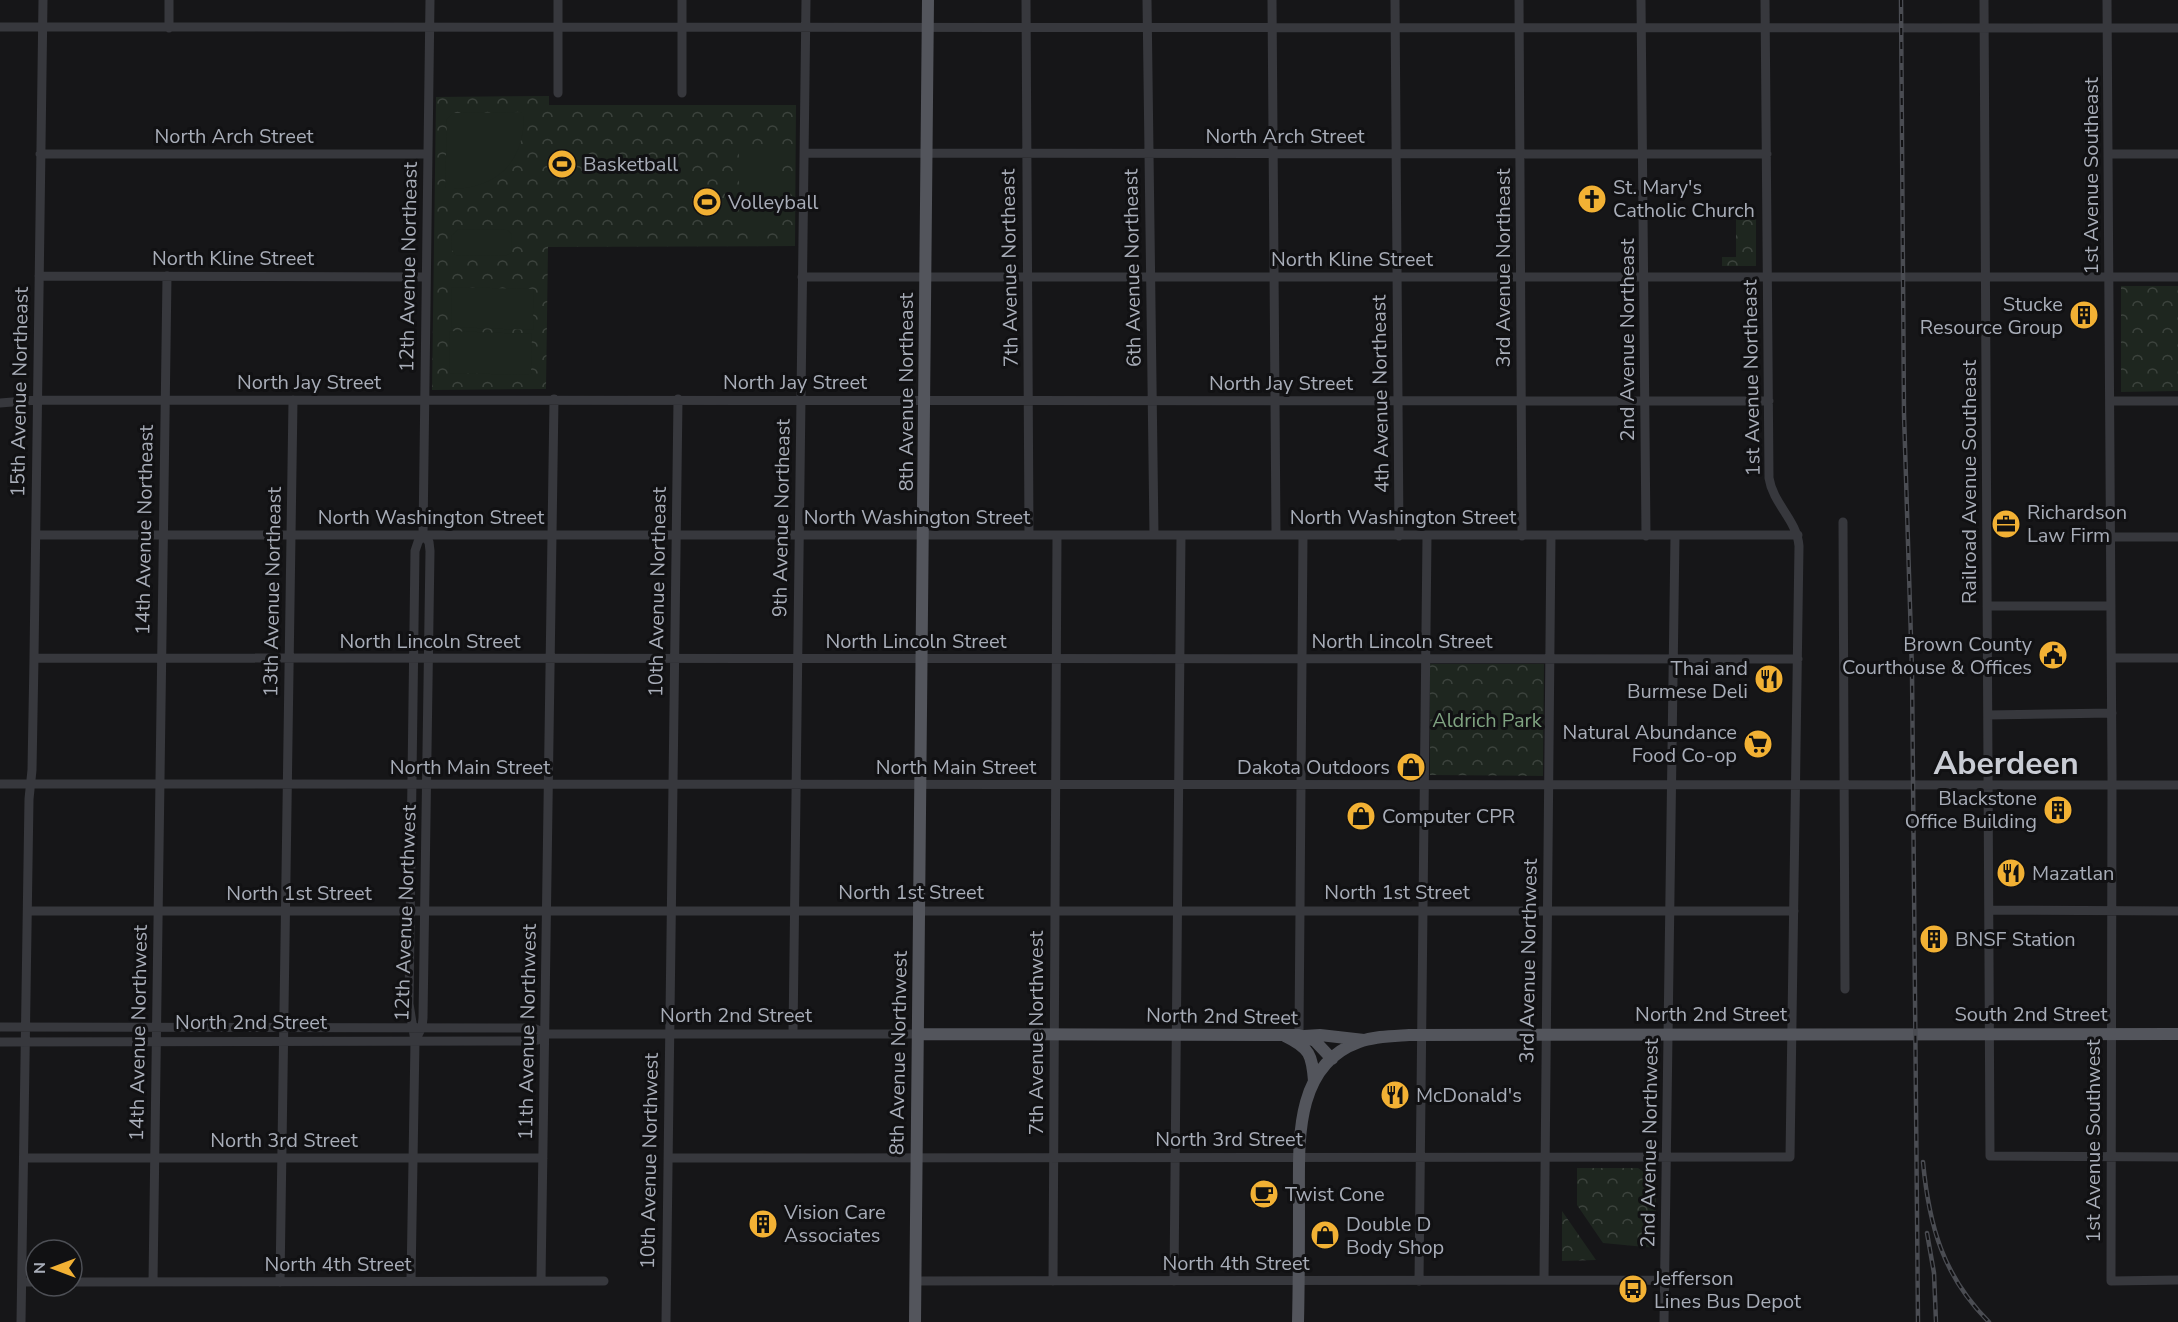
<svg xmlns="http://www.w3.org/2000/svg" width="2178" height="1322" font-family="'Nunito Sans',sans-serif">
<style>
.park{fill:url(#park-crowns)}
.garden{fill:#1e261f}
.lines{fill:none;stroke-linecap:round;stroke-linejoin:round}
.minor{stroke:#37383d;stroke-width:9}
.major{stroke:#53555c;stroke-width:12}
.rail-casing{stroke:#4a4c52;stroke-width:4.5}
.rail{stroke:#111113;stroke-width:2;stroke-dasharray:7;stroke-linecap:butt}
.labels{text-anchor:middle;stroke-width:6;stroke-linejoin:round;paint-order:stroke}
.street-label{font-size:20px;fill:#a8adb8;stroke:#111113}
.poi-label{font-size:20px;fill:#a8adb8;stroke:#111113;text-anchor:start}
.park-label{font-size:20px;fill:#7fa381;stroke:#111113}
.town-label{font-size:32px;font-weight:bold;fill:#c9ccd4;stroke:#111113}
</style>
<defs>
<pattern id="park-crowns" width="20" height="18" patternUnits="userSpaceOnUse" patternTransform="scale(1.5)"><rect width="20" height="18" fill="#1e261f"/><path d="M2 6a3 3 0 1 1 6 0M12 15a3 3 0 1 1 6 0" fill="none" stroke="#3c433d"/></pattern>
</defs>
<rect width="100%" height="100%" fill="#161618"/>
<path class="park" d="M549,96V105H796L795,246L548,247L546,389L432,390L436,97Z
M1736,217H1756V266H1722V257H1736Z
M2121,286H2178V391L2121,392Z
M1430,664H1544L1543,776L1430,775Z
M1577,1168H1638L1656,1180V1248L1603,1243L1577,1205Z
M1562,1211L1596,1260L1562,1261Z"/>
<path class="garden" d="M524,112C525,164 496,190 445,189L447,119L453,113Z
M739,144H781V226H739Z
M547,153H577V174H547Z
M693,193H721V211H693Z
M459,229L507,230L512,234L511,253L505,256L455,255L451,248L452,235Z
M452,287L534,289L533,330L451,327Z
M450,331L532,334L531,375L449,373Z"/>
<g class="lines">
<path class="minor" d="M1026,0L1029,535
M1147,0L1154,535
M1272,0L1276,535
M1395,0L1399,536
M1519,0L1522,536
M1641,0L1646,536
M1984,0L1990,1156L2178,1157
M2107,0L2112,775L2111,1281L2178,1280
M0,27L2178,28
M169,28V0
M558,93V0
M682,93V0
M804,153L1767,154
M40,154H427
M2108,154H2178
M39,276L426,277
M802,277H2178
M2111,401H2178
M0,403L37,400L1769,401
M1843,522L1845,989
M36,535H1798
M2111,537H2178
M1987,606H2111
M34,658L1798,659
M2112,658H2178
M1988,715L2112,713
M0,784L2178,785
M1990,910L2178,911
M28,911H1794
M0,1027L528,1028L536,1029L546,1034H918
M793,1034L806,0
M1299,1035L1303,535
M415,1041L422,1027L423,1018L430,551L429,542L423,535L430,0
M0,1042L529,1041L538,1040L546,1034
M25,1158H543
M668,1158L1790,1157L1799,546C1797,520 1773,504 1769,478L1765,0
M1544,1280L1551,535
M411,1281L415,1041L409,1004L415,551L418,542L423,535
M541,1281L554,399
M915,1281L1665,1280
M1053,1281L1057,536
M1174,1281L1181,535
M1419,1281L1427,536
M22,1282H36
M72,1282L604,1281
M153,1282L167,276
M280,1282L293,400
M21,1322L29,799L32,770L34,658L43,0
M666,1322L678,399
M1664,1322L1675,536"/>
<path class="major" d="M918,1034L1299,1035L1315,1041L1332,1059
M1285,1036C1310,1048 1312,1055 1314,1081
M1304,1036L1320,1035L1364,1040
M915,1322L928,0
M1298,1322C1299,1281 1299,1239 1299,1198C1299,1142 1294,1065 1359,1042C1375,1036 1393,1036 1409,1035L2178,1034"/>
<g class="rail-casing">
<path id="rail" d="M1901,0L1904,414L1912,671L1918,1322
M1923,1162C1929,1226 1943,1276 1989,1322
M1927,1233L1934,1273L1936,1322"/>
</g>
<use href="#rail" class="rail"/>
</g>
<defs>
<g id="stadium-disc" transform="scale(1.5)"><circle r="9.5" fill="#f2b134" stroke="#111113"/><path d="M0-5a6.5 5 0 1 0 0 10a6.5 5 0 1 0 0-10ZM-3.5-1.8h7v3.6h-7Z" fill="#111"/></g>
<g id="church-disc" transform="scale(1.5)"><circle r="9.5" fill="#f2b134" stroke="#111113"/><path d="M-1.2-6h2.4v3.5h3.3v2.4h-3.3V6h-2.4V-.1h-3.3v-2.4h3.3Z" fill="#111"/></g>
<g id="building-disc" transform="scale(1.5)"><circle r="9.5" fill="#f2b134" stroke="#111113"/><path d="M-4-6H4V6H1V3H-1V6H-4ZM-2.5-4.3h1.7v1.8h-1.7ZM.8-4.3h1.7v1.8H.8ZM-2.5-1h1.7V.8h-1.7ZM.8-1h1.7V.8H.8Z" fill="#111"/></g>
<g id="office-disc" transform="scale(1.5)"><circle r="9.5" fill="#f2b134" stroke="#111113"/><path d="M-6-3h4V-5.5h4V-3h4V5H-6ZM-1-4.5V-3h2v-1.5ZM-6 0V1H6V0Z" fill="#111"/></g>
<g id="civic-disc" transform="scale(1.5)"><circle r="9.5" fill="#f2b134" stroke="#111113"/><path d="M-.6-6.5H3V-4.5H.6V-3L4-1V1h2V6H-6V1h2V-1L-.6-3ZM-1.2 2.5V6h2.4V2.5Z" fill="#111"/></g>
<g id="restaurant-disc" transform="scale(1.5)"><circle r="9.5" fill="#f2b134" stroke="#111113"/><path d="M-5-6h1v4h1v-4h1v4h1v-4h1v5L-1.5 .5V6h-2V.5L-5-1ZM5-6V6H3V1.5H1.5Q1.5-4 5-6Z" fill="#111"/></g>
<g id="supermarket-disc" transform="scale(1.5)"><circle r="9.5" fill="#f2b134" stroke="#111113"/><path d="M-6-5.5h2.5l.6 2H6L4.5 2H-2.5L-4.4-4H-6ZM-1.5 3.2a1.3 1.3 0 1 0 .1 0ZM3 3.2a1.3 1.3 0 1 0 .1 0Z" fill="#111"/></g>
<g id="shop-disc" transform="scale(1.5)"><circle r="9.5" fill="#f2b134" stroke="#111113"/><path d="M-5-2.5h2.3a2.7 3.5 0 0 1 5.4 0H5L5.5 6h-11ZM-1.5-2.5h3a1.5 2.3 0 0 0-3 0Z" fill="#111"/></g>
<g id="cafe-disc" transform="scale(1.5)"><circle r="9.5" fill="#f2b134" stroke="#111113"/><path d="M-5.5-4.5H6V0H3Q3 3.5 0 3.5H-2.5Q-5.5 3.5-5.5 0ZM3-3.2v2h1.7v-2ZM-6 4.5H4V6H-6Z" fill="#111"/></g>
<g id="bus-disc" transform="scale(1.5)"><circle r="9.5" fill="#f2b134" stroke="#111113"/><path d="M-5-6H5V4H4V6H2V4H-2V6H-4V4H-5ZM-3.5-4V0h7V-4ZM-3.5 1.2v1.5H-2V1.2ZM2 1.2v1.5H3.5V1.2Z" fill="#111"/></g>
</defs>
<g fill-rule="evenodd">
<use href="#stadium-disc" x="562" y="164"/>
<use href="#church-disc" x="1592" y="199"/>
<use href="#stadium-disc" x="707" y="202"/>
<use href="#building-disc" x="2084" y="315"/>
<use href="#office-disc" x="2006" y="524"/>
<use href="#civic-disc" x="2053" y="655"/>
<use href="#restaurant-disc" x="1769" y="679"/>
<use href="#supermarket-disc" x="1758" y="744"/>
<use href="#shop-disc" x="1411" y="767"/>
<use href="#building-disc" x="2058" y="810"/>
<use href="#shop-disc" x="1361" y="816"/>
<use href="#restaurant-disc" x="2011" y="873"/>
<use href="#building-disc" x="1934" y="939"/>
<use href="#restaurant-disc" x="1395" y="1095"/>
<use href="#cafe-disc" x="1264" y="1194"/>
<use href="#building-disc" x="763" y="1224"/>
<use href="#shop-disc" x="1325" y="1235"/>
<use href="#bus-disc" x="1633" y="1289"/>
</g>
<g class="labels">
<g class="street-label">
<text x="234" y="143">North Arch Street</text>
<text x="1285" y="143">North Arch Street</text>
<text transform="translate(2091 176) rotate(-90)" y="7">1st Avenue Southeast</text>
<text x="233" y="265">North Kline Street</text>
<text x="1352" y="266">North Kline Street</text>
<text transform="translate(408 267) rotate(-89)" y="7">12th Avenue Northeast</text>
<text transform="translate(1009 268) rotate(-91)" y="7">7th Avenue Northeast</text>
<text transform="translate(1132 268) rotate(-91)" y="7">6th Avenue Northeast</text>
<text transform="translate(1503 268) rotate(-90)" y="7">3rd Avenue Northeast</text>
<text transform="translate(1627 340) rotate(-90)" y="7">2nd Avenue Northeast</text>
<text transform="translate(1751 378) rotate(-91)" y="7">1st Avenue Northeast</text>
<text x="309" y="389">North Jay Street</text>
<text x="795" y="389">North Jay Street</text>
<text x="1281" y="390">North Jay Street</text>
<text transform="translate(19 392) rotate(-89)" y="7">15th Avenue Northeast</text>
<text transform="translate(906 392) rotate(-90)" y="7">8th Avenue Northeast</text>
<text transform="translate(1380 394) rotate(-91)" y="7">4th Avenue Northeast</text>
<text transform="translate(1969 482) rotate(-90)" y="7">Railroad Avenue Southeast</text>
<text x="431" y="524">North Washington Street</text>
<text x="917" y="524">North Washington Street</text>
<text x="1403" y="524">North Washington Street</text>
<text transform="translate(781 518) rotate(-89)" y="7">9th Avenue Northeast</text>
<text transform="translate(144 530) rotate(-89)" y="7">14th Avenue Northeast</text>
<text transform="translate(272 592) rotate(-89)" y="7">13th Avenue Northeast</text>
<text transform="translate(657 592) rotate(-89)" y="7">10th Avenue Northeast</text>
<text x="430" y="648">North Lincoln Street</text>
<text x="916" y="648">North Lincoln Street</text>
<text x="1402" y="648">North Lincoln Street</text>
<text x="470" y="774">North Main Street</text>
<text x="956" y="774">North Main Street</text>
<text x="911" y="899">North 1st Street</text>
<text x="1397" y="899">North 1st Street</text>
<text x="299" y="900">North 1st Street</text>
<text transform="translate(405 913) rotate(-88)" y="7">12th Avenue Northwest</text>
<text transform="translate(1528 961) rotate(-89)" y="7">3rd Avenue Northwest</text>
<text x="1711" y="1021">North 2nd Street</text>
<text x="2031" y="1021">South 2nd Street</text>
<text x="736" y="1022">North 2nd Street</text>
<text transform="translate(1222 1016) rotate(1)" y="7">North 2nd Street</text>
<text x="251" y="1029">North 2nd Street</text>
<text transform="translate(527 1032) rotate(-89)" y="7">11th Avenue Northwest</text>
<text transform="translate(138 1033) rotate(-89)" y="7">14th Avenue Northwest</text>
<text transform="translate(1036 1033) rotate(-90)" y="7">7th Avenue Northwest</text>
<text transform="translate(898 1053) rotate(-89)" y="7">8th Avenue Northwest</text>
<text x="1229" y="1146">North 3rd Street</text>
<text x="284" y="1147">North 3rd Street</text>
<text transform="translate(2093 1141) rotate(-90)" y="7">1st Avenue Southwest</text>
<text transform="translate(1649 1143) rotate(-89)" y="7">2nd Avenue Northwest</text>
<text transform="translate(649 1161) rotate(-89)" y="7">10th Avenue Northwest</text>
<text x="1236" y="1270">North 4th Street</text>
<text x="338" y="1271">North 4th Street</text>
</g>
<g class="poi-label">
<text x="583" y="171">Basketball</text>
<text x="1613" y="194">St. Mary's<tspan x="1613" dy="23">Catholic Church</tspan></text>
<text x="728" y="209">Volleyball</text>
<text x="2063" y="311" text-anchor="end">Stucke<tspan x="2063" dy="23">Resource Group</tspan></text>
<text x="2027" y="519">Richardson<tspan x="2027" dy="23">Law Firm</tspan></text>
<text x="2032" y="651" text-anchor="end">Brown County<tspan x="2032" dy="23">Courthouse &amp; Offices</tspan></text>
<text x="1748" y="675" text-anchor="end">Thai and<tspan x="1748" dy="23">Burmese Deli</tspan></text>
<text x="1737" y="739" text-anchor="end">Natural Abundance<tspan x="1737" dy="23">Food Co-op</tspan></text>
<text x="1390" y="774" text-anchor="end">Dakota Outdoors</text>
<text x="2037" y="805" text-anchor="end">Blackstone<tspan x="2037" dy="23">Office Building</tspan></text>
<text x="1382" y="823">Computer CPR</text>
<text x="2032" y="880">Mazatlan</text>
<text x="1955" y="946">BNSF Station</text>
<text x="1416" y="1102">McDonald's</text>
<text x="1285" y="1201">Twist Cone</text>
<text x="784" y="1219">Vision Care<tspan x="784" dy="23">Associates</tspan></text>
<text x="1346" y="1231">Double D<tspan x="1346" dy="23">Body Shop</tspan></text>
<text x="1654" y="1285">Jefferson<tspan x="1654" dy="23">Lines Bus Depot</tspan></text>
</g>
<g class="park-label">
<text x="1487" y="727">Aldrich Park</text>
</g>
<g class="town-label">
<text x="2006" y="774">Aberdeen</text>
</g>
</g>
<g transform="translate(54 1268) rotate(270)"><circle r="28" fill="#111113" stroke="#4d4f55" stroke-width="1.5"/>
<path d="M0-4.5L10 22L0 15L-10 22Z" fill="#f2b134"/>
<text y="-9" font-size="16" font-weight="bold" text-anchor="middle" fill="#a8adb8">N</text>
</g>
</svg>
